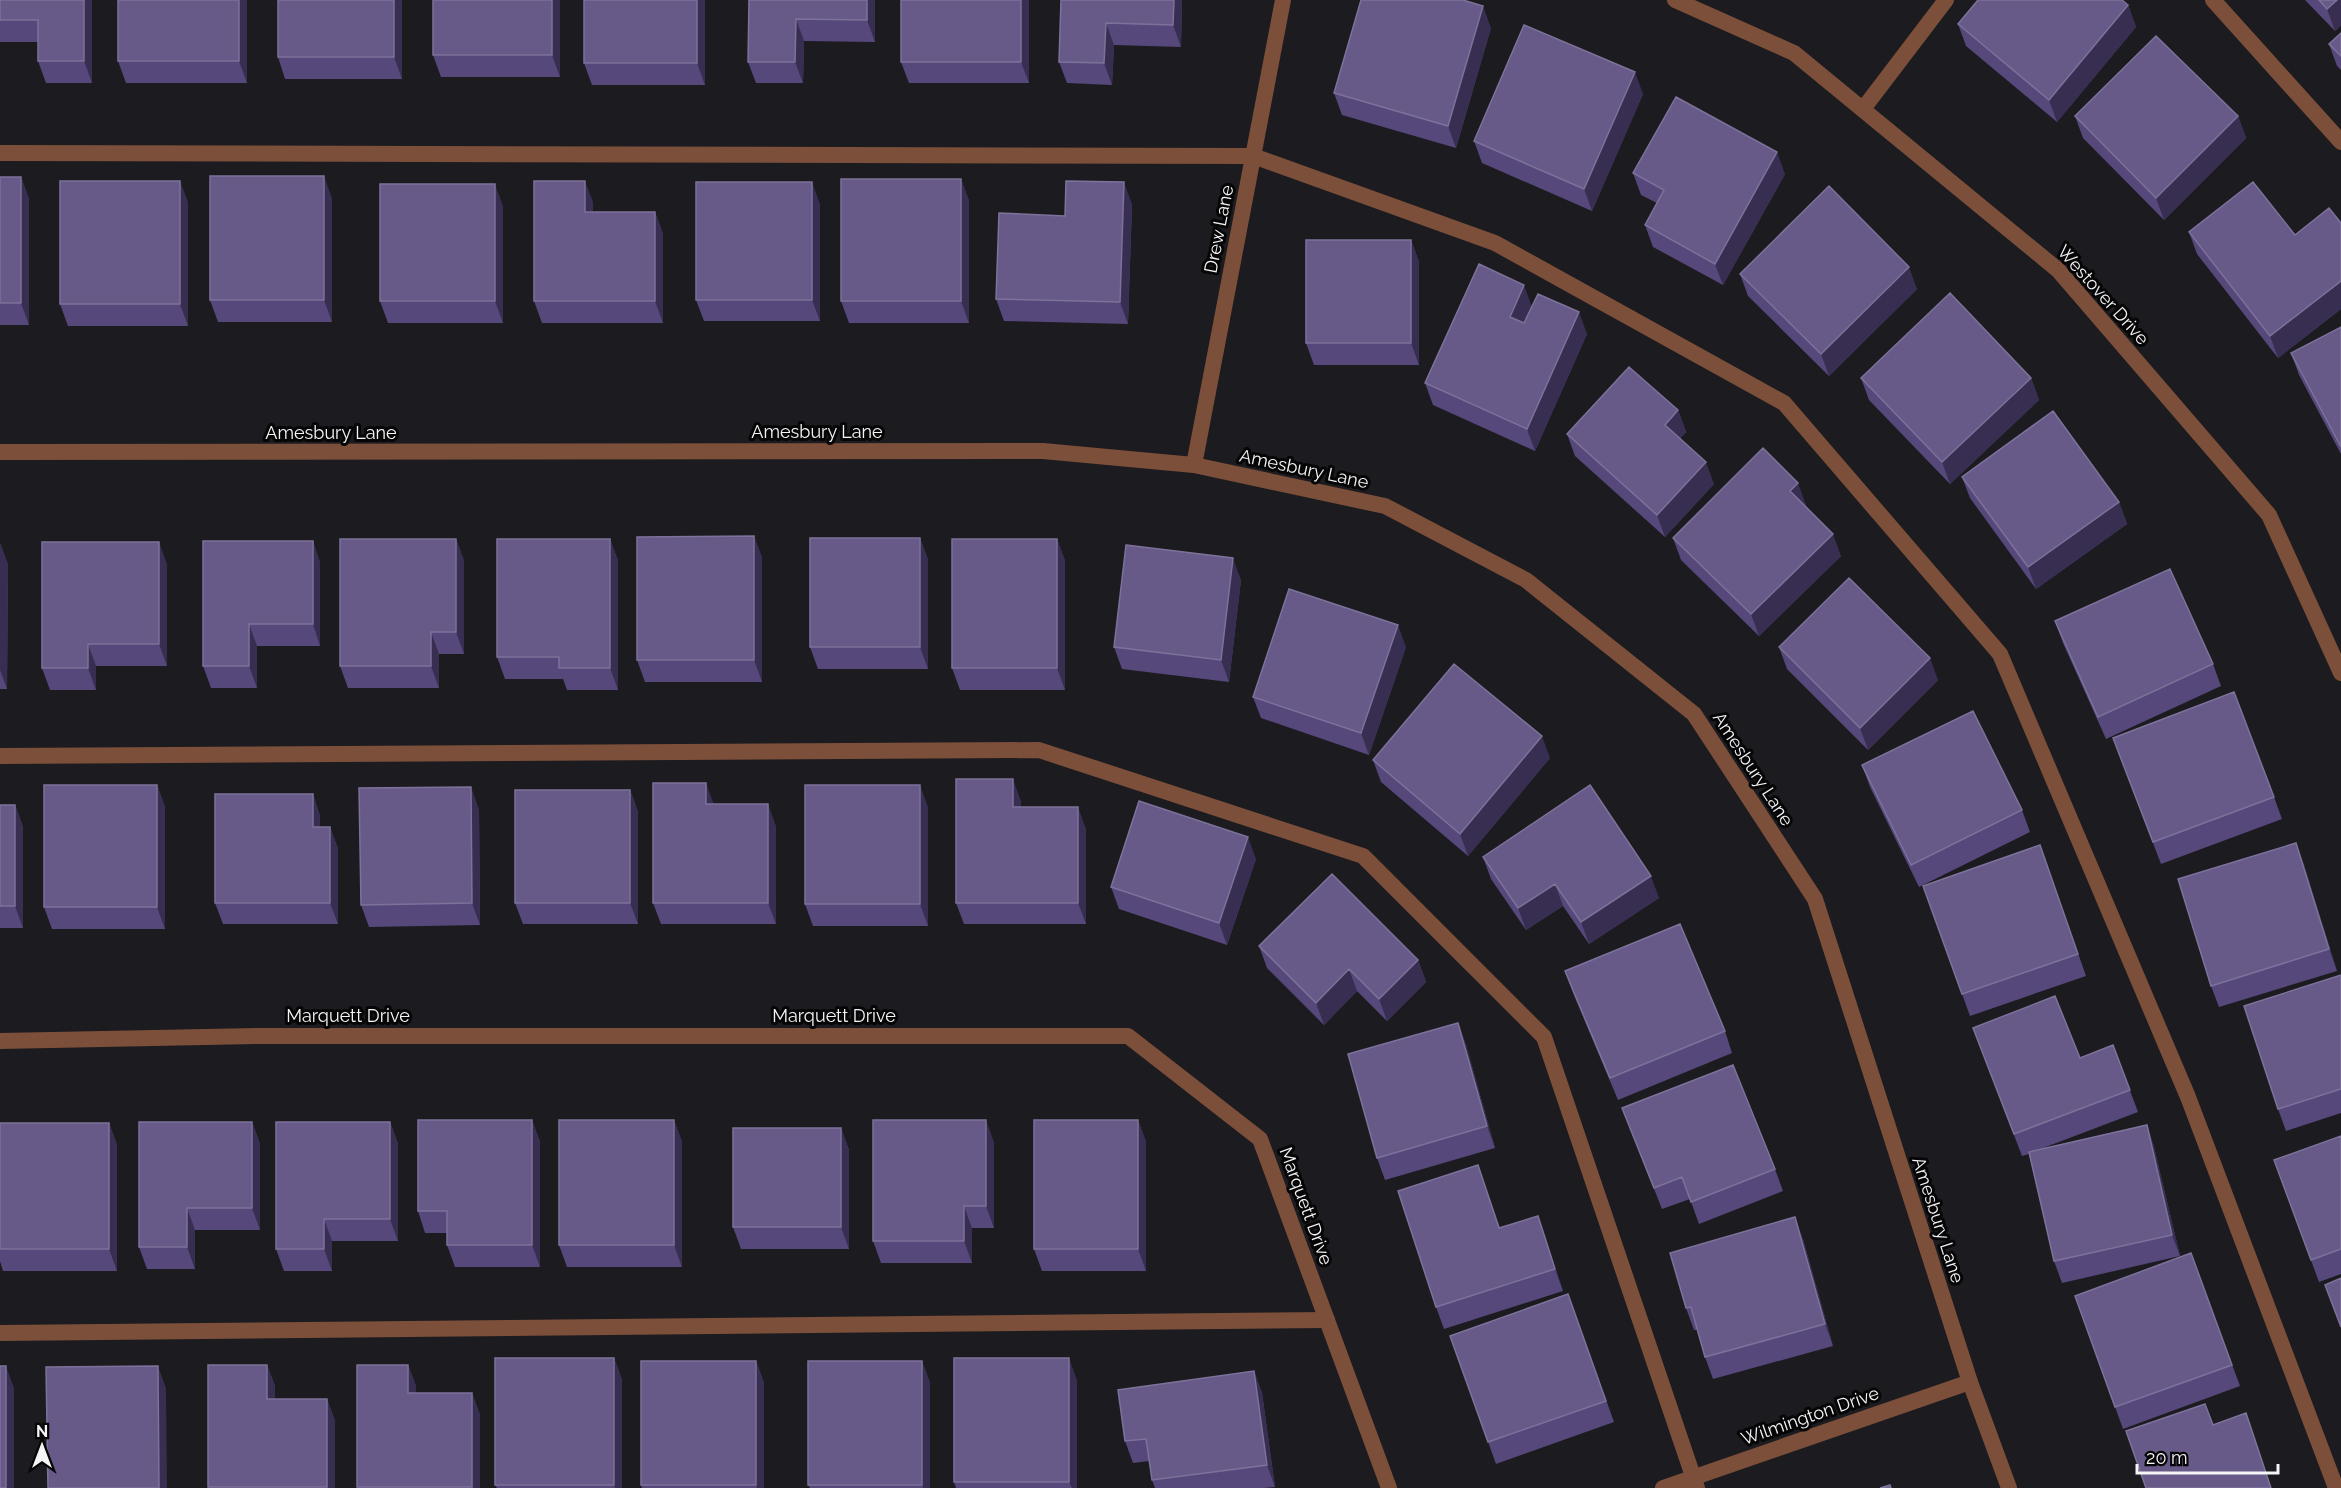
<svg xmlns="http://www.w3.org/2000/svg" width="2341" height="1488" font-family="Raleway,sans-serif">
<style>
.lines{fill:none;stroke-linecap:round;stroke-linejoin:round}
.service{stroke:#7c4f3a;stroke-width:16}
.minor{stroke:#7c4f3a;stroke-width:16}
.tertiary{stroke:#7c4f3a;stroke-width:16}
.wall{fill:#56487b}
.shaded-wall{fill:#382e51}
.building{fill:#675a89;stroke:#7d729a;stroke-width:1.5}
.labels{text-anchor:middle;stroke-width:6;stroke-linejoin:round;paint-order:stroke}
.street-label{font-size:18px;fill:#f5f4f7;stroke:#060607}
</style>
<rect width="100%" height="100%" fill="#1c1b1f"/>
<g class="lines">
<path class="service" d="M2213,0L2341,142
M1863,109L1946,0
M0,153L1253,156L1495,243L1784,403L2000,654L2188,1097L2336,1488
M0,756L1039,750L1363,856L1544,1037L1697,1488
M0,1333L1327,1320"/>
<path class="minor" d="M1675,0L1794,53L2058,270L2269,515L2341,673
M1194,465L1283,0
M0,1041L258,1036H1128L1260,1139L1389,1488
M1663,1488L1970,1382"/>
<path class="tertiary" d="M0,452L1043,451L1194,465L1385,506L1526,580L1694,714L1815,899L1970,1382L2009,1488"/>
</g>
<path class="wall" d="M0,0H92V83H46L38,61V42H0Z
M247,0V83H126L118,61Z
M402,0V79H285L278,57Z
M560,0V77H441L433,55Z
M705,0V85H592L584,63Z
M749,0H875V42L804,41L803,83H756L748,62Z
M1029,0V83H909L901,62Z
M1061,0H1182L1181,47L1114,45L1112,85L1067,83L1059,62Z
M2305,0H2341V25L2335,31Z
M2128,5L2136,27L2057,122L1966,46L1958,24Z
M1491,28L1456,148L1342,115L1334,93Z
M2341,33V70L2337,66L2329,44Z
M1643,94L1592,211L1482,163L1474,141Z
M2075,116H2238L2246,138L2164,220L2083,138Z
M1633,173L1785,174L1723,285L1653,247L1645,225L1657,203L1641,195Z
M0,177H21L29,199V325H0Z
M961,179L969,201V323H849L841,301Z
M332,198V322H218L210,300Z
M188,202V326H68L60,304Z
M593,202V212H655L663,234V323H542L534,301Z
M820,204V321H704L696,300Z
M1132,204L1128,324L1004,321L996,299L1065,216Z
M503,206V323H388L380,301Z
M2341,223V309L2278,358L2197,254L2189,232L2295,235Z
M1411,240L1419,262V365H1314L1306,343Z
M1740,274L1917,289L1829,376L1748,296Z
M1532,306L1587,334L1535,451L1433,405L1425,383Z
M2341,327V454L2299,375L2291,353Z
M1861,378H2031L2039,400L1950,484L1869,400Z
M1678,410L1686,432L1680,438L1714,484L1665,537L1575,456L1567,434Z
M1962,477L2119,502L2127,524L2036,589L1970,498Z
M1806,505L1805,506L1841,556L1759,636L1681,560L1673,538Z
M754,536L762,558V682H645L637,660Z
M920,538L928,560V669H818L810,647Z
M456,539L464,561V654H439V688H348L340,666Z
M610,539L618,561V690H567L563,679H505L497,657Z
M1057,539L1065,561V690H960L952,668Z
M313,541L320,563V646H257V688H211L203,666Z
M0,543L8,565L7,689H0Z
M167,564V666H96V690H50L42,668Z
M1241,580L1229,682L1122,669L1114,647Z
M2055,621L2213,664L2221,686L2106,739L2063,643Z
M1406,647L1369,755L1261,718L1253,697Z
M1779,647L1938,680L1868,750L1787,669Z
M2113,738L2274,797L2282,819L2161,864Z
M1550,758L1468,856L1381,782L1373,760Z
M1862,765L2022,810L2030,832L1919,887L1870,787Z
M157,785L165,807V929H52L44,907Z
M630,790L638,812V924H523L515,903Z
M313,794L320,816V827H330L338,849V924H223L215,903Z
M1021,801V807L1086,829V924H964L956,903Z
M0,805H15L23,827V928H0Z
M928,807V926H813L805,904Z
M479,809L480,925L369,927L361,905Z
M776,826V924H661L653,903Z
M2296,843L2304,865L2337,971L2219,1007L2211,986Z
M2040,845L2086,976L1970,1016L1923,886Z
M1483,857L1659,898L1589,944L1563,906L1526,930L1491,879Z
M1256,859L1227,945L1119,909L1111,887Z
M1259,946L1418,960L1426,982L1387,1021L1357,991L1324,1025L1267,968Z
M1565,971L1725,1031L1732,1053L1618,1100L1573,993Z
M2341,975V1113L2286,1131L2278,1109Z
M1458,1023L1466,1045L1495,1148L1385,1180L1377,1158Z
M1973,1028L2080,1058L2113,1045L2138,1112L2043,1148L2147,1125L2154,1147L2180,1256L2062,1283L2054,1261L2029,1154L2022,1156Z
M1622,1108L1775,1169L1783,1191L1699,1224L1690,1199L1662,1209Z
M532,1120L540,1142V1267H455L447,1245V1233H425L418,1211Z
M674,1120L682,1142V1267H567L559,1245Z
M1138,1120L1146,1142V1271H1042L1034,1249Z
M252,1122L260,1144V1230H195V1269H147L139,1247Z
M390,1122L398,1144V1241H332V1271H284L276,1249Z
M0,1123H109L117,1145V1271H3L0,1261Z
M841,1128L849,1150V1249H741L733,1227Z
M2341,1136V1274L2319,1282L2274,1160Z
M994,1142V1228H972V1263H881L873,1241Z
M1478,1165L1500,1228L1538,1216L1563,1291L1444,1329L1436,1307Z
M1803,1239L1833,1346L1713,1379L1705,1357L1697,1330H1694L1686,1308Z
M2191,1253L2240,1386L2123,1429L2075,1296Z
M1568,1294L1614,1422L1496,1464L1450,1336Z
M614,1358L622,1380V1488H497L495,1485Z
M756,1361L764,1383V1488H642L641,1485Z
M922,1361L930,1383V1488H810L808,1485Z
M267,1365L275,1386V1399H327L335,1421V1488H209L208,1487Z
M408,1365L416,1386V1393H472L480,1415V1488H357V1487Z
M1254,1371L1262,1393L1275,1487L1264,1488H1155L1152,1480L1149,1461L1133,1463L1125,1441Z
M1077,1380V1488H956L954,1482Z"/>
<path class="shaded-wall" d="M84,0H92V83L84,61Z
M239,0H247V83L239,61Z
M394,0H402V79L394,57Z
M552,0H560V77L552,55Z
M697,0H705V85L697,63Z
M867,0H875V42L867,20Z
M1021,0H1029V83L1021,62Z
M1174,0H1182L1181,47L1173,25Z
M2337,0H2341V25L2335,31L2327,9Z
M2128,5L2136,27L2057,122L2049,100Z
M1483,6L1491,28L1456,148L1448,126Z
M796,19L804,41L803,83L795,62Z
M1106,23L1114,45L1112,85L1104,63Z
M1635,72L1643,94L1592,211L1584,189Z
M2238,116L2246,138L2164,220L2156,198Z
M1777,152L1785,174L1723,285L1715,264Z
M324,176L332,198V322L324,300Z
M21,177L29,199V325L21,303Z
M961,179L969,201V323L961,301Z
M180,181L188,202V326L180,304Z
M585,181L593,202V234L585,212Z
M812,182L820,204V321L812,300Z
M1124,182L1132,204L1128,324L1120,302Z
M495,184L503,206V323L495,301Z
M655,212L663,234V323L655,301Z
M1411,240L1419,262V365L1411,343Z
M1909,267L1917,289L1829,376L1821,354Z
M2341,281V309L2278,358L2270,336Z
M1524,285L1532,307L1518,339L1510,317Z
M1579,312L1587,334L1535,451L1527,429Z
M2031,378L2039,400L1950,484L1942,462Z
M1678,410L1686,432L1673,447L1665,425Z
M1706,462L1714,484L1665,537L1657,515Z
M1798,483L1806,505L1798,513L1790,491Z
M2119,502L2127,524L2036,589L2028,567Z
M1833,534L1841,556L1759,636L1751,614Z
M754,536L762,558V682L754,660Z
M920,538L928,560V669L920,647Z
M456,539L464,561V654L456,632Z
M610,539L618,561V690L610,668Z
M1057,539L1065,561V690L1057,668Z
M313,541L320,563V646L313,624Z
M159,542L167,564V666L159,644Z
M0,543L8,565L7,689L0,670Z
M1233,558L1241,580L1229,682L1221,660Z
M249,624L257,646V688L249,666Z
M1398,625L1406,647L1369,755L1361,733Z
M431,632L439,654V688L431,666Z
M88,644L96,666V690L88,668Z
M1930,658L1938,680L1868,750L1860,728Z
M1542,736L1550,758L1468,856L1460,834Z
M1013,779L1021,801V829L1013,807Z
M706,783L714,805L706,804Z
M157,785L165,807V929L157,907Z
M920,785L928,807V926L920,904Z
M471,787L479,809L480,925L472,903Z
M630,790L638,812V924L630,903Z
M313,794L320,816V849L313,827Z
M768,804L776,826V924L768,903Z
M15,805L23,827V928L15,906Z
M1078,807L1086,829V924L1078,903Z
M330,827L338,849V924L330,903Z
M1248,837L1256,859L1227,945L1219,923Z
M2296,843L2304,865L2337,971L2329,949Z
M1651,876L1659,898L1589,944L1581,922Z
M1555,884L1563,906L1526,930L1518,908Z
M1418,960L1426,982L1387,1021L1379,999Z
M1349,969L1357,991L1324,1025L1316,1003Z
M1458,1023L1466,1045L1495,1148L1487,1126Z
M532,1120L540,1142V1267L532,1245Z
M674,1120L682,1142V1267L674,1245Z
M986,1120L994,1142V1228L986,1206Z
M1138,1120L1146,1142V1271L1138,1249Z
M252,1122L260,1144V1230L252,1208Z
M390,1122L398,1144V1241L390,1219Z
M109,1123L117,1145V1271L109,1249Z
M2147,1125L2154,1147L2180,1256L2172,1235Z
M841,1128L849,1150V1249L841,1227Z
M964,1206L972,1228V1263L964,1241Z
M187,1208L195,1230V1269L187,1247Z
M1538,1216L1546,1238L1563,1291L1555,1269Z
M1795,1217L1803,1239L1833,1346L1825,1324Z
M324,1219L332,1241V1271L324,1249Z
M614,1358L622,1380V1488H615L614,1485Z
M1069,1358L1077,1380V1488H1072L1069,1482Z
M756,1361L764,1383V1488H757L756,1485Z
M922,1361L930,1383V1488H923L922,1485Z
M267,1365L275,1386V1421L267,1399Z
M408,1365L416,1386V1415L408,1393Z
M6,1366L14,1388V1488H6Z
M158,1366L166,1388L167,1488H159Z
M1254,1371L1262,1393L1275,1487L1267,1465Z
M472,1393L480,1415V1488H473L472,1487Z
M327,1399L335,1421V1488H328L327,1487Z"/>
<path class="building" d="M0,0H84V61H38V20H0Z
M118,0H239V61H118Z
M278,0H394V57H278Z
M433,0H552V55H433Z
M584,0H697V63H584Z
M749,0H867V20L796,19L795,62H748Z
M901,0H1021V62H901Z
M1061,0H1174L1173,25L1106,23L1104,63L1059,62Z
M1361,0H1463L1483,6L1448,126L1334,93Z
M1978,0H2122L2128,5L2049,100L1958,24Z
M2319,0H2337L2327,9Z
M1524,25L1635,72L1584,189L1474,141Z
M2341,33V56L2329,44Z
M2156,36L2238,116L2156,198L2075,116Z
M1676,97L1777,152L1715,264L1645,225L1664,190L1633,173Z
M210,176H324V300H210Z
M0,177H21V303H0Z
M841,179H961V301H841Z
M60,181H180V304H60Z
M534,181H585V212H655V301H534Z
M1066,181L1124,182L1120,302L996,299L999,213L1065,216Z
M696,182H812V300H696Z
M2253,182L2295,235L2329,208L2341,223V281L2270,336L2189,232Z
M380,184H495V301H380Z
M1829,186L1909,267L1821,354L1740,274Z
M1306,240H1411V343H1306Z
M1479,264L1524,285L1510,317L1524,323L1538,294L1579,312L1527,429L1425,383Z
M1950,293L2031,378L1942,462L1861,378Z
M2341,327V447L2291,353Z
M1629,367L1678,410L1665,425L1706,462L1657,515L1567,434Z
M2053,411L2119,502L2028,567L1962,477Z
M1763,448L1798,483L1790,491L1833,534L1751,614L1673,538Z
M754,536V660H637V537Z
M810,538H920V647H810Z
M340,539H456V632H431V666H340Z
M497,539H610V668H559V657H497Z
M952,539H1057V668H952Z
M203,541H313V624H249V666H203Z
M42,542H159V644H88V668H42Z
M1126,545L1233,558L1221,660L1114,647Z
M2170,569L2213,664L2098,717L2055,621Z
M1849,578L1930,658L1860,728L1779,647Z
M1289,589L1398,625L1361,733L1253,697Z
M1454,664L1542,736L1460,834L1373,760Z
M2234,692L2274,797L2153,842L2113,738Z
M1973,711L2022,810L1911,865L1862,765Z
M956,779H1013V807H1078V903H956Z
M653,783H706V804H768V903H653Z
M44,785H157V907H44Z
M805,785H920V904H805Z
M1590,785L1651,876L1581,922L1555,884L1518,908L1483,857Z
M471,787L472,903L361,905L359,788Z
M515,790H630V903H515Z
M215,794H313V827H330V903H215Z
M1139,801L1248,837L1219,923L1111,887Z
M0,805H15V906H0Z
M2296,843L2329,949L2211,986L2178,879Z
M2040,845L2078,954L1962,994L1923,886Z
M1332,874L1418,960L1379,999L1349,969L1316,1003L1259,946Z
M1680,924L1725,1031L1610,1078L1565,971Z
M2341,975V1089L2278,1109L2244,1006Z
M2055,996L2080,1058L2113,1045L2130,1090L2014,1134L1973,1028Z
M1458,1023L1487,1126L1377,1158L1348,1054Z
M1733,1065L1775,1169L1691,1202L1682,1177L1654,1188L1622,1108Z
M418,1120H532V1245H447V1211H418Z
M559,1120H674V1245H559Z
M873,1120H986V1206H964V1241H873Z
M1034,1120H1138V1249H1034Z
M139,1122H252V1208H187V1247H139Z
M276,1122H390V1219H324V1249H276Z
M0,1123H109V1249H0Z
M2147,1125L2172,1235L2054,1261L2029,1152Z
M733,1128H841V1227H733Z
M2341,1136V1249L2311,1260L2274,1160Z
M1478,1165L1499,1228L1538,1216L1555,1269L1436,1307L1398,1191Z
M1795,1217L1825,1324L1705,1357L1691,1307L1686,1308L1670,1253Z
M2191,1253L2232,1365L2115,1407L2075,1296Z
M2341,1278V1327L2325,1285Z
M1568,1294L1606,1401L1488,1442L1450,1336Z
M495,1358H614V1485H495Z
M954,1358H1069V1482H954Z
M641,1361H756V1485H641Z
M808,1361H922V1485H808Z
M208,1365H267V1399H327V1487H208Z
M357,1365H408V1393H472V1487H357Z
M0,1366H6V1488H0Z
M158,1366L159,1488H48L46,1367Z
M1254,1371L1267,1465L1152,1480L1146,1439L1125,1441L1118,1390Z
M2205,1404L2213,1425L2246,1413L2271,1488H2146L2126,1431Z
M1890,1485L1891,1488H1880Z"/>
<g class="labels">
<g class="street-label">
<text transform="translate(1219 229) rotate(-79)" y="6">Drew Lane</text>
<text transform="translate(2103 295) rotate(48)" y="6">Westover Drive</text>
<text x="817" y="438">Amesbury Lane</text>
<text x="331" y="439">Amesbury Lane</text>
<text transform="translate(1304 469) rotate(12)" y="6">Amesbury Lane</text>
<text transform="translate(1753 769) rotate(57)" y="6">Amesbury Lane</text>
<text x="348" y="1022">Marquett Drive</text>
<text x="834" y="1022">Marquett Drive</text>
<text transform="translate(1306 1206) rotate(70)" y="6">Marquett Drive</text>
<text transform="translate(1938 1220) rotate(72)" y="6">Amesbury Lane</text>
<text transform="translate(1810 1416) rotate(-19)" y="6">Wilmington Drive</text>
</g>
</g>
<g transform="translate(42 1446)" stroke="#060607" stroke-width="4.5" paint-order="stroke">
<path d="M0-4.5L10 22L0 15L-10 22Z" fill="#f5f4f7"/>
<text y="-9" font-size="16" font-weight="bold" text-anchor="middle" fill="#f5f4f7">N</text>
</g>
<path d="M2137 1464v9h141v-9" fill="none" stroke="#f5f4f7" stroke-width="3"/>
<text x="2146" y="1464" font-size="18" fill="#f5f4f7" stroke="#060607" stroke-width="4.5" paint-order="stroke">20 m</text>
</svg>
